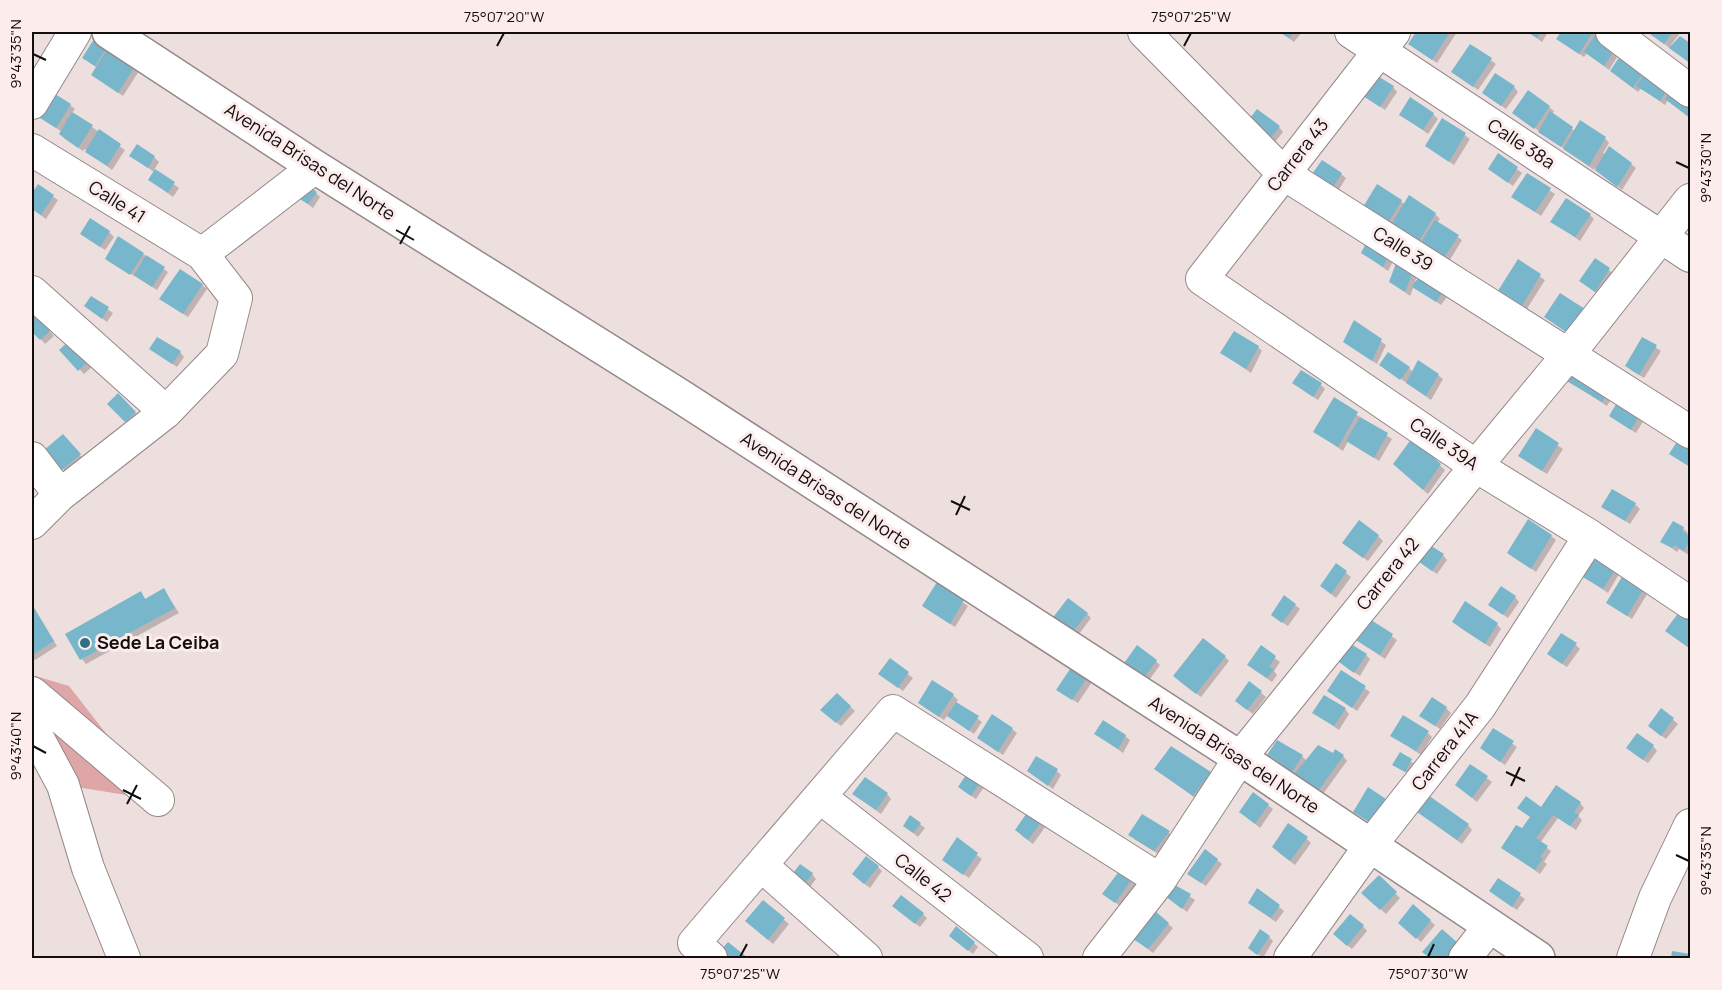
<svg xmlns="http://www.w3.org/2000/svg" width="1722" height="990" font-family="Manrope,sans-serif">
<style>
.green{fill:#dea6a7}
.shadow{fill:#0003}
.building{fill:#78b6cc}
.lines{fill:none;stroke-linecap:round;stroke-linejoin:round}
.street-casing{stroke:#958888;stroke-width:34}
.secondary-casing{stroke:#958888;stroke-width:36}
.street{stroke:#fff;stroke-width:32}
.secondary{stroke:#fff;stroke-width:33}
.ticks{fill:none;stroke:#130e0e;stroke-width:2}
.poi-dot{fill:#306f84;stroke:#fcecec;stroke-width:2}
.labels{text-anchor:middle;stroke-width:6;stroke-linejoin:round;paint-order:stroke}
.street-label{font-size:18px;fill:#130e0e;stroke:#fcecec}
.poi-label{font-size:18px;font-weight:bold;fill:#130e0e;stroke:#fcecec;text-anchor:start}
.neatline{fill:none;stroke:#130e0e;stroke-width:2}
.ticks-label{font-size:15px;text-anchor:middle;fill:#130e0e}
</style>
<rect width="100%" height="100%" fill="#eedfdf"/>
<path class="green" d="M32,675L69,686L158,800L63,785L32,727Z"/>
<path class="shadow" d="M1280,32H1302L1294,42Z
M1417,32H1457L1437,63L1410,44Z
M1528,32H1548L1542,42Z
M1563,32H1602L1623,48L1609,70L1587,53L1584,57L1563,43L1558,39Z
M1648,32H1681L1671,45L1673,46L1681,38L1690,45V63Z
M97,38L139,71L123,96L93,75L97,68L89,62Z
M1471,46L1496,64L1478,90L1453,72Z
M1626,49L1690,99V118L1668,100L1665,105L1641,88L1638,92L1616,75Z
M1393,87L1397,92L1385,110L1365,96Z
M1514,87L1518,92L1506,109L1489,97Z
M70,105L75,109L72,113L125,150L112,170L85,149L83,151L65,139L60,134L62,132L34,113Z
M1549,107L1554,111L1552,114L1575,131L1605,138L1609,143L1603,153L1631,164L1636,168L1622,190L1595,168L1594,170L1514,113Z
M1401,114H1433L1438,119L1428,134Z
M1443,120L1470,139L1454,165L1427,146Z
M1254,126L1279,127L1283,132L1275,142Z
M1499,155L1522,173L1513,186L1490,169Z
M131,156L154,157L159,162L154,170L179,188L173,197L150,180L154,172Z
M1314,173L1341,174L1346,178L1338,191Z
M1527,175L1555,194L1541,216L1513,197Z
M38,186L58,200L46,219L32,209V196Z
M316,193L320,197L313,208L300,198Z
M1401,201L1405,205L1435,214L1440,219L1437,223L1462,240L1448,263L1369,211Z
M1590,215L1594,219L1580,241L1552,221Z
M109,232L114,237L105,250L87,238Z
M1363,253L1394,259L1388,271Z
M143,254L168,272L157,290L107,259Z
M1595,260L1614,274L1600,296L1581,281Z
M1398,261L1418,275L1415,281L1449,294L1441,305L1414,286L1410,296L1390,281Z
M1518,261L1545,280L1525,312L1502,298Z
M202,285L207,289L188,317L161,299Z
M91,298L113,313L107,322L86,306Z
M32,312L54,336L45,344L32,329Z
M1354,322L1386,345L1377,364L1345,342Z
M1643,339L1661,351L1644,378L1631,370Z
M1258,347L1262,351L1251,373L1222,353Z
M151,349L180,352L184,357L177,367Z
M61,350L94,365L84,374Z
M1381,365L1409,368L1413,372L1438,375L1443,379L1431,400Z
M1567,380L1614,395L1607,406Z
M1321,385L1325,389L1318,400L1299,387Z
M118,395L139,417L130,425L109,404Z
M1335,400L1392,439L1379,461L1348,441L1343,451L1315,432Z
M1647,415L1636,433L1616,420Z
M1536,430L1563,449L1547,474L1525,460Z
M67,440L84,460L68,474L46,450Z
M1412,440L1445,470L1428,494L1399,469Z
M1635,504L1640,509L1630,524L1603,507Z
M1683,528L1688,533L1686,535L1690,538L1689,555L1679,549L1677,552L1662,541Z
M1378,536L1383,541L1368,561L1349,547Z
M1551,536L1556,540L1536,572L1509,553Z
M1443,555L1447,560L1437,574L1415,559Z
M1336,565L1351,577L1336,598L1326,590Z
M1623,567L1608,593L1578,573Z
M1626,574L1649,591L1632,619L1608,603Z
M937,584L968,606L955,627L929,610Z
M164,590L179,613L86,664L82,659L141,593L146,600Z
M1515,597L1519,602L1508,618L1490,605Z
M32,604L57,646L35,660L32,657Z
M1295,605L1300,609L1288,626L1277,619Z
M1087,614L1091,618L1076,638L1053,620Z
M1369,620L1397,640L1385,659L1361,643Z
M1497,624L1501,629L1490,647L1459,627Z
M1576,645L1580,649L1567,667L1553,658Z
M1261,648L1280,662L1274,671L1277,675L1272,682L1253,669Z
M1366,655L1370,659L1360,676L1346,667Z
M1225,657L1229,661L1201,697L1179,681Z
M890,660L913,678L903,691L880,674Z
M1156,661L1160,665L1145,686L1126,673Z
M1073,668L1092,682L1078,703L1063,694Z
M1342,672L1370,692L1357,711L1329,691Z
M1250,683L1266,697L1253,714L1241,705Z
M837,695L855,711L841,726L826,714Z
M953,695L958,700L956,703L982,722L974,734L948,715L944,720L924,707Z
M1446,708L1451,713L1440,729L1421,716Z
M1345,709L1349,714L1339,730L1314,713Z
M1662,710L1678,724L1666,739L1654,730Z
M1012,729L1017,733L1003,755L979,738Z
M1493,730L1517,747L1505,765L1486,752Z
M1428,733L1432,737L1421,755L1391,735Z
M1096,734L1125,736L1130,740L1123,753Z
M1653,746L1657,751L1648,763L1633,753Z
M1400,754L1416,765L1410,775L1394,764Z
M1269,755L1302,756L1307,761L1333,755L1343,756L1347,761L1323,794L1283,772L1281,764Z
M1471,766L1492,782L1477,802L1457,785Z
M1029,771H1057L1061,775L1053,789Z
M1161,773H1210L1215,778L1198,800Z
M984,776L988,781L976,799L964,791Z
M887,794L891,799L881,814L859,798Z
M1580,803L1584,808L1578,816L1582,820L1576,830L1558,818L1540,843L1551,851L1544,862L1547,864L1540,874L1503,848L1523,831L1541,809Z
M1268,805L1273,809L1260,828L1246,816Z
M1031,809L1048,823L1033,844L1021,835Z
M1424,816L1468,825L1472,830L1462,844Z
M911,817L925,828L918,837L905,826Z
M1169,833L1173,837L1160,855L1134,839Z
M1307,839L1311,843L1295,865L1278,852Z
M957,840L982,859L969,878L949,864Z
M1217,860L1222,864L1206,886L1194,878Z
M878,867L882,871L870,888L858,879Z
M812,874L816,879L804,895L788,882Z
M1379,877L1400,898L1386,914L1363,893Z
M1131,880L1136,884L1120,906L1109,898Z
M1498,880L1525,899L1517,910L1495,895Z
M1174,886L1195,900L1187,912L1172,900Z
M1257,890L1284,911L1276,922L1254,907Z
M763,902L789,924L773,944L752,926Z
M1414,906L1435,925L1421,942L1400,922Z
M899,911L923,914L927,918L920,927Z
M1168,924L1173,928L1153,953L1140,943Z
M1363,926L1367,931L1352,949L1339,939Z
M1269,937L1273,941L1263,958L1255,952Z
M955,940L974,943L978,947L973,954Z
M1462,949L1454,958H1432L1424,952Z"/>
<path class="building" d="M1279,32H1294L1289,38Z
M1416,32H1450L1432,60L1408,44Z
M1527,32H1541L1537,38Z
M1561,32H1593L1579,54L1556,39Z
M1597,32L1619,43L1604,66L1584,52Z
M1647,32H1673L1664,44Z
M96,36L109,44L95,66L82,58Z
M1680,36L1690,43V63L1669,48Z
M1470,44L1492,58L1473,87L1451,72Z
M1626,47L1649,64L1633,88L1610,71Z
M108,48L135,66L118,93L91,75Z
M1650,65L1673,81L1660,101L1636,86Z
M1495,73L1515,86L1501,106L1482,93Z
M1376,75L1394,86L1380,107L1363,96Z
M1674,86L1690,97V118L1665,99Z
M47,89L71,104L56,128L32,113Z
M1528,90L1550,106L1534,129L1512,113Z
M1410,97L1434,113L1423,130L1399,115Z
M1257,109L1280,126L1270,139L1247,122Z
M1550,111L1573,127L1561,147L1538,132Z
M72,112L93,125L78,148L59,134Z
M1442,118L1466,133L1449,162L1425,146Z
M1580,120L1606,137L1589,166L1563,149Z
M99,129L121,144L107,166L85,152Z
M137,144L155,156L148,168L129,156Z
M1609,146L1632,163L1617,187L1595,170Z
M1498,153L1518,167L1508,183L1488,169Z
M1322,160L1342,173L1333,187L1312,174Z
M155,169L175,182L168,193L148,180Z
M1527,173L1551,188L1535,212L1511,197Z
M38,184L54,195L41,215L32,209V193Z
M1377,184L1402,200L1388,223L1363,207Z
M307,185L317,192L308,204L298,198Z
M1409,195L1436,213L1418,243L1391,225Z
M1566,198L1591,214L1575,237L1550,222Z
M90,218L110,231L100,247L80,234Z
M1435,220L1459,235L1443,259L1420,244Z
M118,236L144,253L130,275L105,259Z
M1368,239L1390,253L1383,267L1361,253Z
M146,255L165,267L152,287L134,275Z
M1398,258L1414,269L1405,292L1389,282Z
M1595,258L1610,268L1595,292L1579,281Z
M1518,259L1541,274L1520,309L1496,294Z
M180,269L203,284L183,314L159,299Z
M1421,273L1445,288L1436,302L1412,287Z
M1560,293L1585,309L1569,334L1544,317Z
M91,296L109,307L102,319L84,306Z
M32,310L51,330L40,340L32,332Z
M1354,320L1382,339L1372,361L1343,342Z
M1234,331L1259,346L1246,369L1220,353Z
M157,337L181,351L172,364L149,349Z
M1642,337L1657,345L1639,375L1625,366Z
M71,339L91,359L78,371L59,350Z
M1388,352L1410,367L1400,380L1379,365Z
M1418,360L1439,374L1426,396L1406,383Z
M1573,366L1610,389L1602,402L1565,380Z
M1301,370L1322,383L1313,397L1292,383Z
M118,393L136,412L125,422L107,404Z
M1621,396L1643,409L1631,430L1609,416Z
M1334,397L1358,412L1338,447L1313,432Z
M1360,417L1388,433L1374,458L1346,441Z
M1536,428L1559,443L1542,471L1518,456Z
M63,434L81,454L62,470L44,450Z
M1682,434L1690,439V467L1669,454Z
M1412,438L1441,464L1423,490L1393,464Z
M1612,489L1636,503L1625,521L1601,507Z
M1528,519L1552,535L1531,569L1507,553Z
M1359,520L1379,535L1363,558L1342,543Z
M1673,521L1684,527L1682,531L1690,536V540L1684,551L1674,545L1672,548L1660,542Z
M1419,538L1444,554L1432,571L1408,554Z
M1593,545L1620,561L1603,589L1576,573Z
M1336,563L1347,571L1331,594L1320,586Z
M1625,572L1646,585L1627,616L1606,603Z
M937,582L964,600L950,624L922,606Z
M1501,586L1516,596L1503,615L1488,605Z
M164,588L175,608L80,660L65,634L141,591L145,599Z
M1284,595L1296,604L1282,623L1271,615Z
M1068,598L1088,613L1070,635L1051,620Z
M1465,601L1498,623L1485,644L1452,622Z
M32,605L54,641L32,655Z
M1682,608L1690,614V645L1689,648L1665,631Z
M1368,618L1393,634L1380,655L1354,639Z
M1561,633L1577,643L1562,664L1547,654Z
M1203,638L1226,656L1196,694L1173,676Z
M1351,644L1367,654L1354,673L1339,662Z
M1137,645L1157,660L1140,683L1120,669Z
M1261,645L1276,656L1269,667L1274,669L1267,678L1247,665Z
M890,658L909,672L898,688L878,674Z
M1072,666L1088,676L1072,700L1056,690Z
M1341,670L1366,686L1352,708L1327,691Z
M932,680L954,694L939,717L918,703Z
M1249,681L1262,691L1247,710L1235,701Z
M837,693L851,706L836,723L820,710Z
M1324,695L1346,708L1334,726L1312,713Z
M1432,697L1447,707L1435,726L1419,716Z
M956,702L979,716L969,731L947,716Z
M1661,708L1674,718L1661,736L1648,726Z
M992,714L1013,728L998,752L977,738Z
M1403,715L1429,731L1416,751L1390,736Z
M1103,720L1126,735L1118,749L1094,734Z
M1493,728L1514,741L1500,762L1480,748Z
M1637,733L1654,745L1643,760L1626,748Z
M1277,740L1303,755L1290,775L1277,768L1280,763L1267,755Z
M1318,745L1333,753L1335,749L1344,755L1318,791L1292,777Z
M1171,746L1211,772L1193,796L1154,769Z
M1400,752L1412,759L1405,772L1392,765Z
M1036,756L1058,769L1048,786L1027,771Z
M1470,764L1488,776L1472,798L1455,785Z
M972,766L985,775L971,796L958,787Z
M865,777L888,793L876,810L852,794Z
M1556,785L1581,802L1574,812L1579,815L1570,826L1553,815L1536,838L1548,846L1540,857L1543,858L1535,870L1501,848L1516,825L1522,828L1530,817L1517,808L1526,796L1541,807Z
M1368,787L1389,801L1374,825L1353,812Z
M1253,792L1269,804L1255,824L1239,812Z
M1428,795L1469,824L1457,840L1417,812Z
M1031,807L1045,817L1028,840L1015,830Z
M1142,814L1170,831L1154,851L1128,835Z
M910,815L921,823L913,833L903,826Z
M1288,823L1308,837L1290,861L1272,847Z
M957,837L978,853L963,875L942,860Z
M1205,849L1218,859L1201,883L1187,874Z
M866,856L879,866L864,884L852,874Z
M800,864L813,873L799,892L786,882Z
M1120,870L1132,879L1115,903L1102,894Z
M1379,875L1397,892L1380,910L1361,893Z
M1498,878L1521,893L1512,907L1489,891Z
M1173,884L1191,894L1182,909L1165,896Z
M1257,888L1280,905L1271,918L1248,903Z
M901,895L924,913L915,924L892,906Z
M763,900L785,918L768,940L745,921Z
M1413,904L1431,920L1416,939L1398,923Z
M1154,910L1169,923L1148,949L1133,939Z
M1350,914L1364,925L1347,946L1333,934Z
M956,926L975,942L968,951L949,936Z
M1260,929L1270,936L1257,955L1248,948Z
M1442,929L1458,943L1446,958H1430L1422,952Z
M728,942L748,958H729L720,951Z
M1672,951L1690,954V958H1671Z"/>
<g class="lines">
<g class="street-casing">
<path id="street" d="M1144,32L1284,174L1690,432
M1351,32L1690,256
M1394,32L1202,279L1476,466L1590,536L1690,603
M1612,32L1690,91
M32,103L75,32
M32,150L202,254L236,298L222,354L166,412L60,495L32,523
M202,254L315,167
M32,292L166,412
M32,458L60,495
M32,693L158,800
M32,727L63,785L88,868L124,958
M820,797L1027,958
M761,865L866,958
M711,958L694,943L893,711L1160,880
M1099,958L1160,880L1240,758L1476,466L1568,355L1690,200
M1290,958L1370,846L1480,706L1590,536
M1465,958L1489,927
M1633,958L1655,898L1690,825"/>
</g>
<g class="secondary-casing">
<path id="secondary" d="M109,32L315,167L680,396L1240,758L1538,958"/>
</g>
<use href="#street" class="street"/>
<use href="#secondary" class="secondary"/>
</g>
<path class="ticks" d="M497,46L504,33M1184,46L1191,33M33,54L46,60M1676,162L1689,168M396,230L414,240M400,244L410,226M951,501L970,510M956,515L965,496M33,746L46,753M1506,772L1525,781M1511,786L1520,767M123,790L141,799M127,804L137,785M1676,855L1689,861M740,957L747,944M1428,957L1434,944"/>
<circle class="poi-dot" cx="85" cy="643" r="6"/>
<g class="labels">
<g class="street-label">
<text transform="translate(1521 144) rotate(33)" y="6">Calle 38a</text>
<text transform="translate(1298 155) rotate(-52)" y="6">Carrera 43</text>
<text transform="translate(310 162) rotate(33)" y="6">Avenida Brisas del Norte</text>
<text transform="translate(117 202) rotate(32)" y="6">Calle 41</text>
<text transform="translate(1403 249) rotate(32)" y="6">Calle 39</text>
<text transform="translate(1444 444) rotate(34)" y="6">Calle 39A</text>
<text transform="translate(826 491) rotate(33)" y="6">Avenida Brisas del Norte</text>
<text transform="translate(1388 574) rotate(-51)" y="6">Carrera 42</text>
<text transform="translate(1445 751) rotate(-52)" y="6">Carrera 41A</text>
<text transform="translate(1234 755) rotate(33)" y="6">Avenida Brisas del Norte</text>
<text transform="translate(923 878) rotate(38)" y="6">Calle 42</text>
</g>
<g class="poi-label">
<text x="97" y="649">Sede La Ceiba</text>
</g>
</g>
<rect width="1722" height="990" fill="none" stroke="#fcecec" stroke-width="66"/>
<rect x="33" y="33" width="1656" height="924" class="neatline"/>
<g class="ticks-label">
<text x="504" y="22">75°07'20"W</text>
<text x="1191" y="22">75°07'25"W</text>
<text transform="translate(16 54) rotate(-90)" y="5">9°43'35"N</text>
<text transform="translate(1706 168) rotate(-90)" y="5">9°43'30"N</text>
<text transform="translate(16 746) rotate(-90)" y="5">9°43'40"N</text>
<text transform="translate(1706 861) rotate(-90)" y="5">9°43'35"N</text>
<text x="740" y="979">75°07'25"W</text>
<text x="1428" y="979">75°07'30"W</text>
</g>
</svg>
